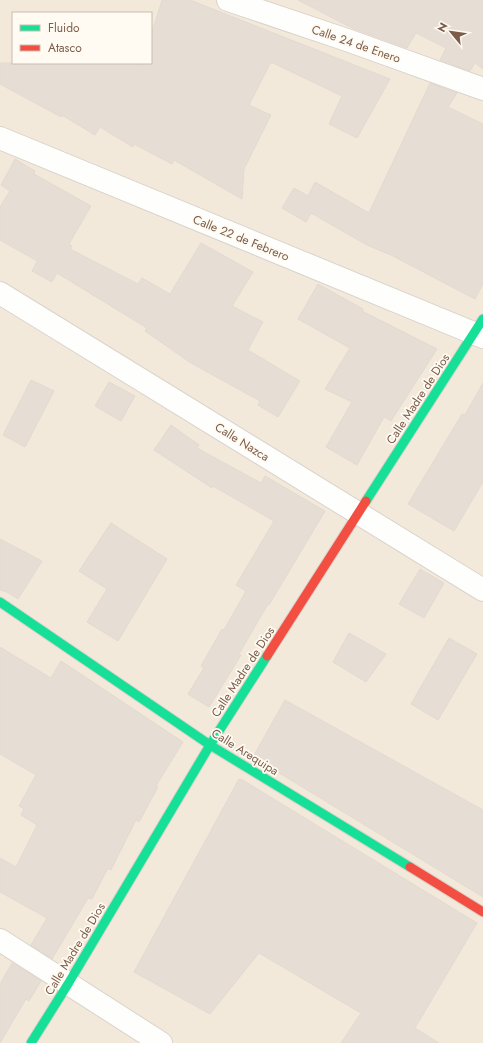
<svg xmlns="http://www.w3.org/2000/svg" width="483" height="1043" font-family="Jost,sans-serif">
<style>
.residential{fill:#f3e9db;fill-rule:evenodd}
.building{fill:#e6ded5;stroke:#e3d9cf}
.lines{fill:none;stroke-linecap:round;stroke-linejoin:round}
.street-casing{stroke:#d9d3cc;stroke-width:24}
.fast-casing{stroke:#dad2ca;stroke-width:11}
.jam-casing{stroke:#dad2ca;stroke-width:11}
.street{stroke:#fefefc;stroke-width:22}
.fast{stroke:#16e098;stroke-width:9}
.jam{stroke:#f24e42;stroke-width:9}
.labels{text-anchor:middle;stroke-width:3.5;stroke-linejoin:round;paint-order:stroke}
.street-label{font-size:12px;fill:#7b5d4a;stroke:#fffaf2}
</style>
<rect width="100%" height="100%" fill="#faf6ee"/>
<path class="residential" d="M0,0H483V1043H0ZM13,13H151V63H13Z"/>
<path class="building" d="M162,0H190L390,79L357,138L329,124L342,96L271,62L249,105L271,115L244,169L242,199L174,160L172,164L134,144L133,147L100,127L95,135L62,115L61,117L0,84V63H130L142,65V63H151V35Z
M298,0H483V69L475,63L470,71L440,60L446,48L416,33L407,48L352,28Z
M430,83L457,93L448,107L483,124V284L475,299L391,255L367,245L311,213L306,222L282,208L294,188L308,196L315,182L369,213Z
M15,159L35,171L34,174L91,206L69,244L72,246L70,249L138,284L142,278L170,294L201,243L253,272L232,306L263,322L248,350L300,381L278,417L258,405L260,401L191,363L145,331L147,328L57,273L52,282L32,271L37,261L0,240V207L10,191L1,185Z
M318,284L363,309L362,311L437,349L391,421L384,417L357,465L326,447L352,402L325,389L350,348L298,319Z
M31,380L54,391L25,447L3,435Z
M109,382L135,396L121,421L95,406Z
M483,383V482L454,531L408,504L462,414L465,415Z
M171,425L199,445L197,448L261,483L265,476L325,511L269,605L268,604L239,654L241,655L209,707L188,694L204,668L201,666L222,629L224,630L246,591L236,585L274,521L213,486L212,488L154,450Z
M111,523L167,559L118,641L87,622L107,589L79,571Z
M0,539L42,561L18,599L7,592L0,590Z
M420,569L444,583L424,618L399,604Z
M349,633L386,654L366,682L333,662Z
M449,638L477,654L438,720L411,704Z
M0,647L51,678L61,661L183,742L156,786L158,787L139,822L136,820L111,870L108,868L92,899L88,898L52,959L31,945L47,918L0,892V858L16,867L37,825L21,815L24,809L19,806L36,775L0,754Z
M285,700L483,810V897L253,757Z
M239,779L240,780L241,779L477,923L415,1028L439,1043H341L361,1013L259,953L210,1014L134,972Z
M12,963L41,981L29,1001L26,999L0,1043V984Z"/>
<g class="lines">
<g class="street-casing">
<path id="street" d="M228,0L347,40L483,89
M0,138L483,337
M0,293L483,590
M0,940L161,1043"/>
</g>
<g class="fast-casing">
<path id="fast" d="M366,501L483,319
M0,602L210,745L410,867
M31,1043L68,984L210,745L267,656"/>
</g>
<g class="jam-casing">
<path id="jam" d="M267,656L366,501
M410,867L483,912"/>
</g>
<use href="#street" class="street"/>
<use href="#fast" class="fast"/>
<use href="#jam" class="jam"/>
</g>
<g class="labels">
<g class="street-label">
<text transform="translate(356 44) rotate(19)" y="4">Calle 24 de Enero</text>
<text transform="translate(241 238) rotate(22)" y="4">Calle 22 de Febrero</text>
<text transform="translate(418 399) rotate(-57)" y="4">Calle Madre de Dios</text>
<text transform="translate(242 442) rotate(32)" y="4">Calle Nazca</text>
<text transform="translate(243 672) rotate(-57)" y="4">Calle Madre de Dios</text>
<text transform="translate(245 752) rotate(32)" y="4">Calle Arequipa</text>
<text transform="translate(75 949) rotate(-59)" y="4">Calle Madre de Dios</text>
</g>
</g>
<rect x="12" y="12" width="140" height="52" fill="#fffaf2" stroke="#cabbaf"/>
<rect x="20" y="25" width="20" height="6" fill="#16e098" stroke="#cabbaf"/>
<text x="48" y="32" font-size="12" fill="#7b5d4a">Fluido</text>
<rect x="20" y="45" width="20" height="6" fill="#f24e42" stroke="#cabbaf"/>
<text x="48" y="52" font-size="12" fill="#7b5d4a">Atasco</text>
<g transform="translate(451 32) rotate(299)" stroke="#fffaf2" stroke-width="3" paint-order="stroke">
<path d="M0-3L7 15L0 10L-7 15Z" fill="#7b5d4a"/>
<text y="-6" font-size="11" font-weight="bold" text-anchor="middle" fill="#7b5d4a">N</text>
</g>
</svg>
